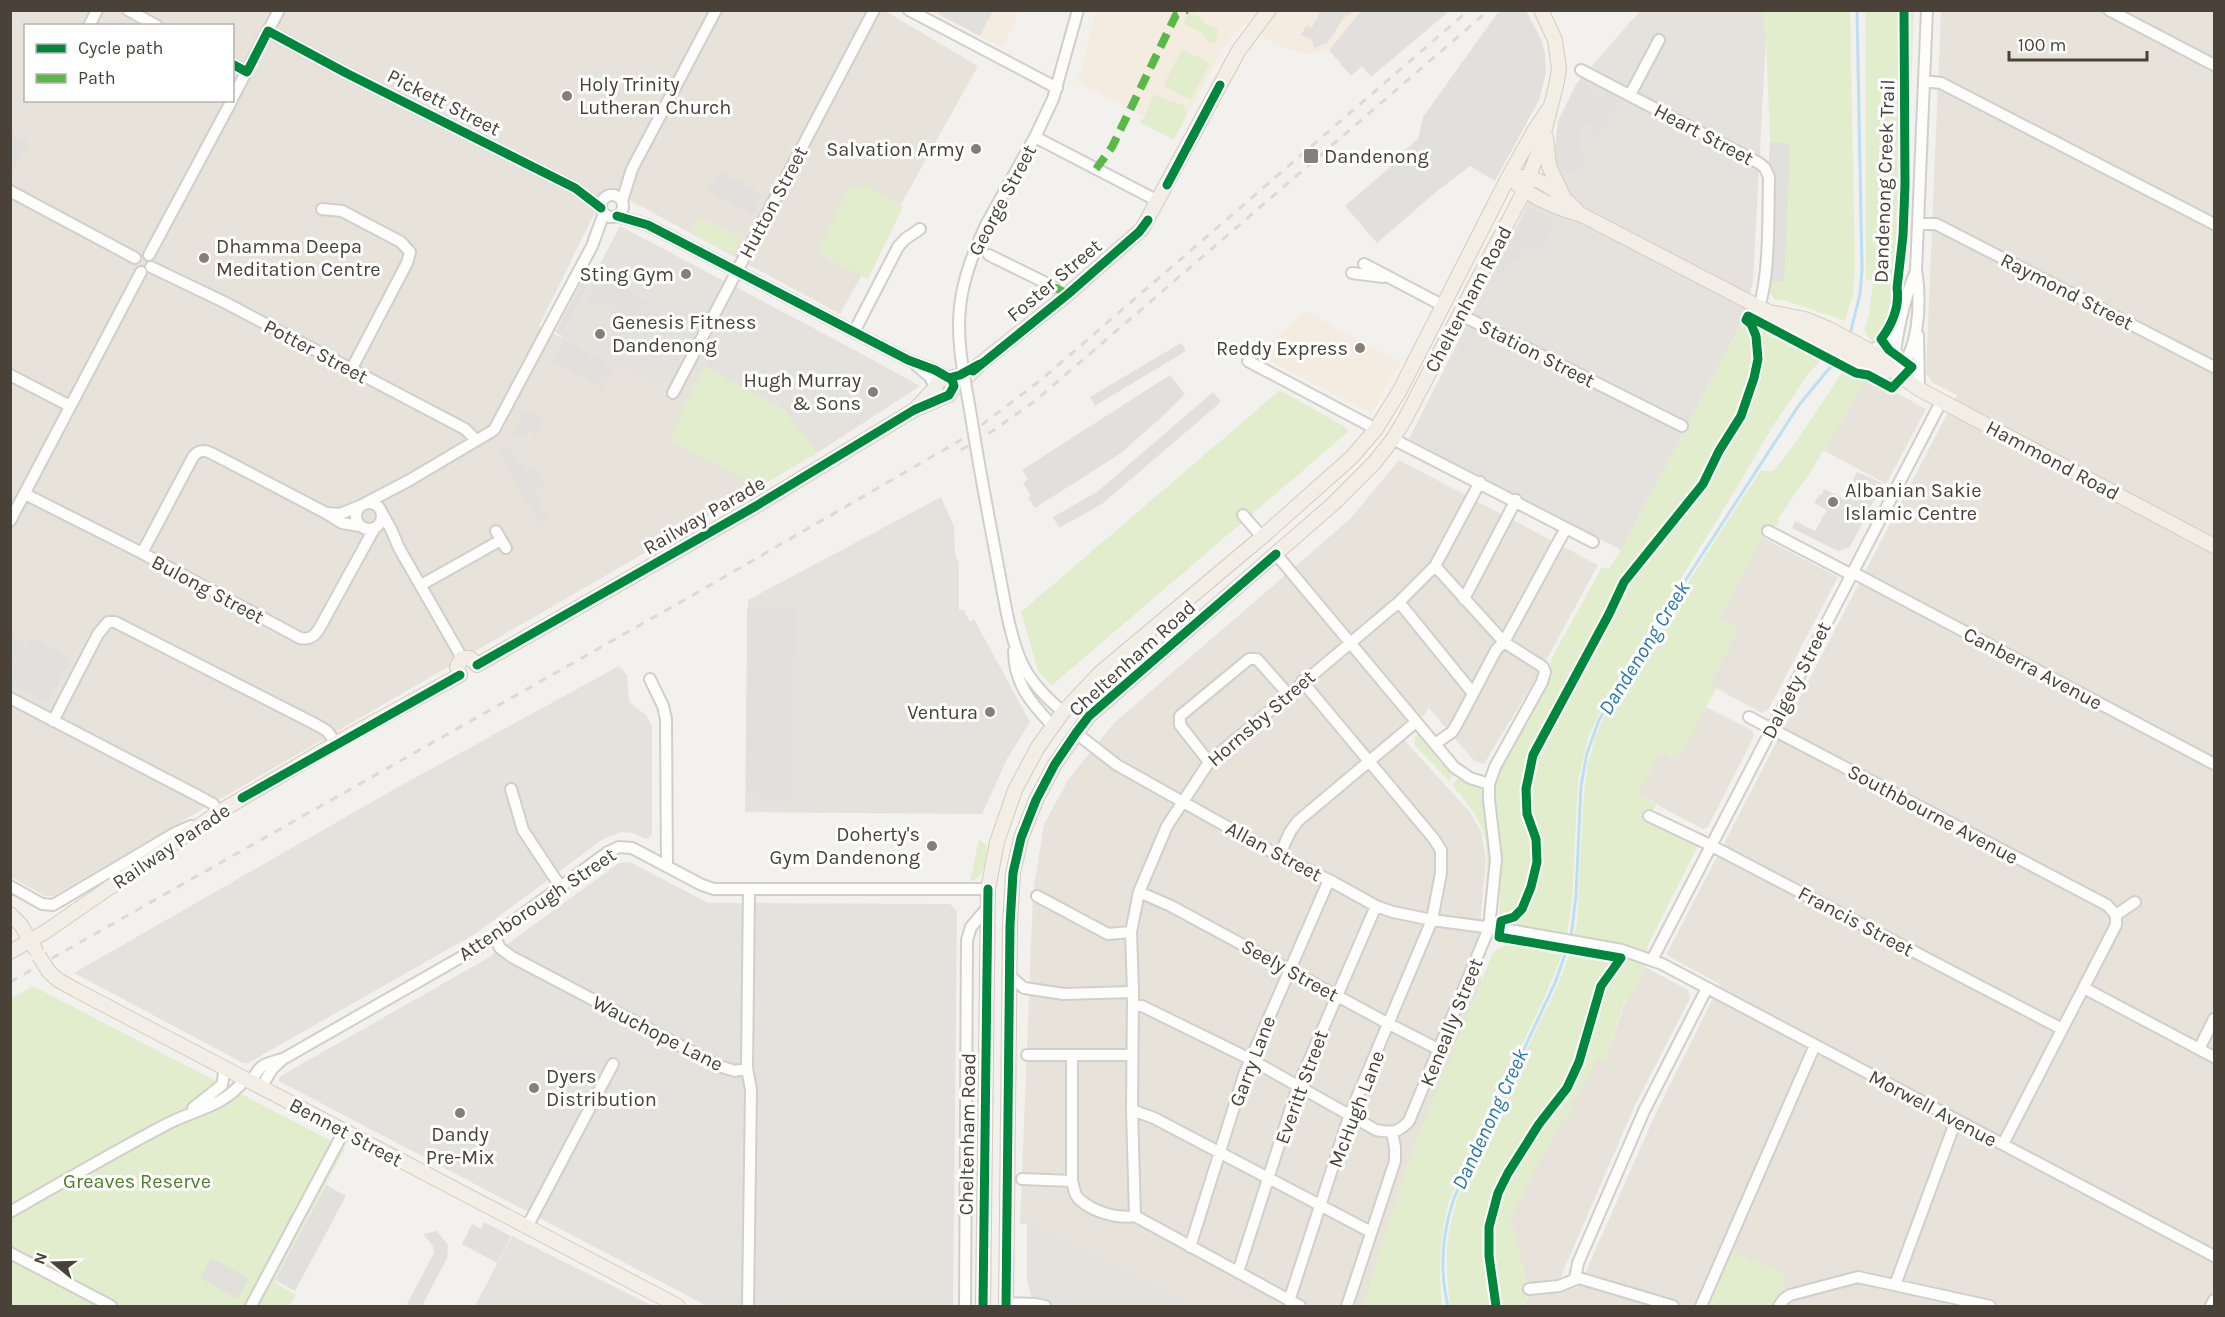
<svg xmlns="http://www.w3.org/2000/svg" width="2225" height="1317" font-family="Karla,sans-serif">
<style>
.residential{fill:#e7e3db;fill-rule:evenodd}
.commercial{fill:#f5ece1}
.industrial{fill:#e5e1dd}
.green{fill:#e2edce}
.parking{fill:#e2e0dc}
.lines{fill:none;stroke-linecap:round;stroke-linejoin:round}
.stream{stroke:#bedff2;stroke-width:3}
.minor-casing{stroke:#d1cfcb;stroke-width:14}
.major-casing{stroke:#d5ccbb;stroke-width:16}
.minor{stroke:#fdfdfc;stroke-width:10}
.major{stroke:#f2eee6;stroke-width:14}
.rail{stroke:#dadada;stroke-width:3;stroke-dasharray:8 8;stroke-linecap:butt}
.minor-bridge-casing{stroke:#d1cfcb;stroke-width:14;stroke-linecap:butt}
.major-bridge-casing{stroke:#d5ccbb;stroke-width:16;stroke-linecap:butt}
.minor-bridge{stroke:#fdfdfc;stroke-width:10}
.major-bridge{stroke:#f2eee6;stroke-width:14}
.quiet{stroke:#58b947;stroke-width:8;stroke-dasharray:15 8;stroke-linecap:butt}
.cycleway-casing{stroke:#fff;stroke-width:13}
.cycleway{stroke:#00873e;stroke-width:9}
.poi-dot{fill:#857f78;stroke:#fff;stroke-width:2}
.labels{text-anchor:middle;stroke-width:6;stroke-linejoin:round;paint-order:stroke}
.poi-label{font-size:20px;fill:#4a4238;stroke:#fff;text-anchor:start}
.street-label{font-size:20px;fill:#4a4238;stroke:#fff}
.park-label{font-size:20px;fill:#4d7f29;stroke:#fff}
.water-label{font-size:21px;font-style:italic;fill:#2a79a9;stroke:#fff}
</style>
<rect width="100%" height="100%" fill="#f3f1ee"/>
<path class="residential" d="M11,11H885L978,66L840,314L607,188L539,326L667,394L683,364L782,413L817,453L53,896H45L11,877ZM26,26H232V100H26Z
M1941,11H2214V1306H1525L1529,1294L1577,1288L1587,1269L1656,1113L1720,984L1668,956L1667,953L1957,395L1933,383L1926,373Z
M1868,377L1926,409L1886,484L1823,450Z
M1399,460L1598,565L1537,677L1484,764L1474,761L1429,708L1405,741L1470,812L1481,831L1486,860L1481,913V1044L1406,1306H1200L1033,1224H1020L1033,893L1044,824L1068,780L1114,723L1350,519Z
M1762,537L1838,577L1768,710L1762,713L1710,685L1738,629L1719,619Z
M1706,707L1752,730L1754,736L1708,827L1703,829L1637,794L1660,752L1678,759Z
M1645,967L1688,990L1690,998L1635,1105L1559,1281L1528,1286L1509,1220L1556,1129L1574,1109L1570,1104L1585,1083L1597,1057L1605,1061L1626,1000H1628Z"/>
<path class="commercial" d="M932,11H1020L1002,47Z
M1095,11H1361L1329,50L1308,54L1290,50L1258,34L1244,22L1225,46L1174,140L1143,124L1145,117L1078,83Z
M1305,311L1401,362L1371,414L1259,355L1258,352Z"/>
<path class="industrial" d="M1640,11H1763L1766,38L1753,281L1744,318L1621,550L1409,439L1519,221L1555,146L1558,121L1576,84Z
M620,226L851,348L920,386L817,453L782,413L683,365L667,394L561,338Z
M941,497L954,527L955,554L959,563V610H964L970,622L974,619L1030,722L1007,759L982,814L745,812L748,600Z
M619,666L627,675L629,702L646,715L652,726V835L646,839L632,833L621,832L603,839L475,934L248,1063H243L74,973L391,791Z
M630,862L708,903L950,904L957,911L953,1306H707L279,1081V1077L488,958L619,863Z
M1033,1223L1200,1306H1034L1027,1280V1224Z
M512,1236L653,1306H475Z"/>
<path class="green" d="M1763,11H1850L1855,265L1853,294L1845,321L1781,299L1776,301L1770,293L1769,281H1783L1789,144L1770,141L1766,38Z
M1865,11H1914L1905,262L1885,330L1874,341L1870,339L1864,331L1869,315L1873,281L1866,280Z
M1191,14L1203,19L1205,24L1218,29L1216,43L1210,44L1201,33L1184,24L1186,17Z
M1182,49L1210,63L1191,100L1163,86Z
M1153,94L1183,105L1187,115L1174,140L1140,122L1144,118Z
M851,184L862,190L866,185L903,207L868,279L817,253Z
M699,217L741,238L733,255L691,234Z
M1744,318L1823,358L1809,373L1774,424L1730,499L1605,701L1588,738L1578,781L1572,901L1567,935L1512,924L1499,914L1502,847L1493,813L1494,782L1551,672V659L1602,567L1609,569L1621,550Z
M704,366L785,410L817,453L758,486L669,440Z
M1843,369L1858,377H1868L1811,471L1777,520L1779,521L1772,530L1769,529L1764,538H1762L1719,619L1738,629L1710,685L1716,689L1678,759L1660,752L1637,794L1656,805L1648,819L1699,844L1648,945L1645,967L1628,1001L1625,1000L1605,1061L1597,1058L1585,1083L1570,1104L1575,1109L1556,1129L1510,1219L1529,1289L1525,1306H1450C1444,1257 1445,1230 1463,1183L1559,982L1570,952L1577,923L1583,806L1587,767L1595,738L1608,706L1760,471H1773C1790,452 1804,430 1818,409C1827,395 1836,384 1843,369Z
M1280,390L1344,426L1348,432L1051,686L1038,671L1021,612Z
M1420,733L1424,737V742L1441,763L1455,773L1449,781L1415,746V737Z
M1458,778L1484,791V817L1491,840L1493,859L1488,909L1483,912C1486,878 1494,845 1475,815C1469,804 1460,795 1452,785Z
M979,839L987,846C985,859 986,879 970,881Z
M1510,942L1564,950L1545,996L1449,1201C1440,1236 1438,1270 1442,1306H1363L1404,1172L1493,952Z
M33,986L345,1148L274,1282L296,1295L289,1306H11L10,999Z
M1731,1251L1784,1274L1785,1291L1778,1296L1773,1306H1709L1710,1297Z"/>
<path class="parking" d="M1321,10L1353,11L1348,16L1346,15L1327,43L1314,48L1312,40L1301,35L1306,25L1312,27Z
M939,11L940,10L993,11L980,36L938,14Z
M1445,11L1447,13L1371,77L1362,66L1351,76L1329,50L1361,11Z
M1499,11H1526L1541,39L1545,54L1546,73L1539,100L1495,181L1470,166L1436,192L1377,243L1345,206L1402,157L1400,154L1418,139L1423,117Z
M1580,84L1589,85L1587,89L1604,97L1606,94L1616,100L1617,104L1598,140H1595L1592,124L1579,125L1583,167L1563,175L1557,162L1556,146L1558,127L1574,90Z
M12,134L29,143L14,170L11,168V138Z
M1770,141L1790,144L1784,281H1769L1775,180L1772,165L1769,162Z
M719,171L762,194L752,214L708,192Z
M1530,207L1556,220L1540,250L1529,245L1520,261L1514,258L1505,276L1496,271Z
M586,273L593,276L562,336L555,332Z
M601,277L648,303L638,322L590,299Z
M564,340L614,366L602,388L552,361Z
M1181,343L1186,351L1095,406L1090,397Z
M1170,375L1185,394L1163,416L1121,453L1035,508L1028,498L1031,496L1023,483L1028,479L1022,470Z
M1213,392L1221,402L1102,504L1059,528L1053,517L1097,492Z
M525,411L546,420L537,436L528,431L523,438L513,433Z
M508,445L524,473L534,467L545,484L533,491L548,519L539,523L498,451Z
M1857,472L1883,483L1850,547L1838,551L1792,528L1795,521L1815,531L1827,510L1814,503L1819,495H1821L1824,489L1844,499Z
M747,608H793L791,799H757L756,793H746Z
M11,635L27,644L30,638L72,658L48,701L44,702L11,685V667L14,661L11,659Z
M326,1185L346,1196L295,1291L275,1280Z
M484,1222L511,1236L497,1263L462,1244L472,1224L481,1229Z
M437,1231L448,1245L447,1258L422,1306H406L434,1253L433,1246L423,1234Z
M211,1258L249,1278L238,1299L200,1278Z"/>
<g class="lines">
<path class="stream" d="M1850,334L1860,294L1862,269L1857,10
M1571,937L1576,896L1581,786L1587,753L1599,720L1628,669L1799,405L1841,354
M1448,1306C1439,1269 1442,1234 1454,1198L1555,983L1569,943"/>
<g class="minor-casing">
<path id="minor" d="M128,10L157,26
M909,10L1057,88
M2109,10L2214,65
M89,26L97,10
M268,31L346,73L575,188L601,208
M232,64L247,72
M1581,70L1759,163L1765,168L1769,177C1768,214 1770,273 1759,307
M1924,81L1941,83L2214,224
M1630,95L1659,40
M232,99L279,10
M1035,137L1158,201
M10,191L135,258
M601 206a11 11 0 1 1 22 0a11 11 0 1 1-22 0Z
M622,201L632,169L716,10
M322,209L342,211L401,242L410,252L407,263L351,370
M617,216L648,225L908,360L935,370L947,377
M1918,224H1936L2214,367
M986,225L1035,137L1053,99L1078,10
M149,255L232,100
M989,255L1054,287
M1364,264L1442,305
M151,267L224,302L465,429L476,440
M1352,273L1383,277
M1461,315L1682,426
M854,332L898,247L905,239L920,229
M1918,335L1919,389
M1870,350L1887,343L1896,332
M1248,361L1376,429
M916,365L930,377L935,387
M1893,371C1921,359 1921,295 1916,271L1927,10
M1893,371C1896,335 1902,304 1916,271
M10,375L70,406
M673,393L874,10
M1393,439L1593,542
M25,494L142,553L300,638C309,640 314,637 319,629L374,529
M356 516a13 13 0 1 1 26 0a13 13 0 1 1-26 0Z
M364,504L408,481L494,430L592,246L604,213
M327,513L340,514L360,506
M382,513L391,529L399,548L462,658
M1243,515L1262,537
M10,521L141,272
M496,531L506,548
M1768,531L1850,574
M142,553L193,457C197,451 204,449 211,453L326,513L342,523L360,526
M1276,554L1454,767L1470,778L1489,784
M1852,572L2214,764
M421,585L501,540
M1464,599L1516,500
M1399,602L1472,692
M1006,609C1016,658 1024,679 1063,712
M1014,651C1014,683 1031,703 1052,725
M650,679L663,706L666,719L667,866
M10,698L204,799L213,804L219,812
M1749,717L2107,905L2116,915
M53,721L98,634L108,622H115L317,725L327,731L336,743
M1076,733L1117,765L1279,856L1329,880L1376,906L1393,912L1432,920L1515,931L1622,950L1662,964L2214,1256
M1435,744L1452,732L1457,724L1496,650L1504,642L1566,528
M1209,762L1180,725V716L1249,659H1257L1288,694
M511,789L523,830L560,886
M1649,816L1710,845L2062,1029
M1279,856L1290,832L1298,821L1416,722
M10,886L42,904L53,905L175,833L191,826
M1139,892L1171,906L1389,1024L1440,1050
M1037,896L1108,934L1131,932
M494,935L500,948L512,957L719,1066L735,1071L747,1068L751,1090L748,1306
M1652,960L1941,402
M1010,976L1024,988L1064,994L1133,992
M2084,988L2214,1057
M1133,1006H1142L1250,1059L1376,1130C1392,1133 1398,1133 1409,1121L1489,928L1496,859L1489,800V784L1495,767L1542,682L1545,672L1543,667L1504,642L1435,566
M2199,1049L2214,1019
M1027,1055H1132
M1072,1056V1181C1074,1187 1074,1195 1079,1199C1093,1212 1117,1219 1135,1216
M747,1068L749,889
M251,1082C261,1063 263,1065 282,1059
M261,1088L272,1069L283,1059L477,948L608,852L619,847L632,848L702,885L714,889H988
M193,1108L222,1085L225,1068
M1132,1110L1154,1118L1371,1232
M2003,1144L2116,925V915L2135,902
M1022,1179L1072,1181
M10,1212C62,1182 114,1152 167,1124C196,1109 224,1107 245,1079
M1135,1216L1132,1110L1133,992L1131,932L1139,892L1167,826L1209,762L1399,602L1435,566L1480,482
M1135,1216L1300,1306
M527,1227L613,1064
M1190,1247L1244,1075L1329,880
M10,1253L111,1306
M1238,1272L1298,1086L1376,906
M1575,1279L1578,1263L1644,1111L1707,988
M1895,1285L1956,1120
M1529,1289L1559,1286L1579,1278L1673,1306
M1289,1301L1350,1114L1432,920L1441,873V850L1434,839L1302,681
M1006,1303L1035,1304L1045,1306
M251,1306L344,1131
M965,1306L967,940L971,927L987,908
M1347,1306L1395,1161V1147L1392,1133
M1701,1306L1815,1045
M1779,1306L1784,1299L1790,1295L1858,1277L1990,1306
M2211,1306L2214,1300"/>
</g>
<g class="major-casing">
<path id="major" d="M1546,137L1549,166L1563,196
M1522,177C1545,178 1565,198 1580,214
M1517,184C1534,199 1560,209 1582,215L1759,307L1769,312L1805,319L1829,329L1884,358L1893,371L1919,389L2214,546
M1769,312L1793,329L1824,341L1880,371H1893
M957,387L980,364L1068,294L1142,229L1239,50L1269,10
M918,406L935,388L939,380L957,376
M477,665L756,506L914,410L949,395L954,386L952,380L949,378
M460,675L457,667L462,658H470L477,665
M10,914L21,925L35,949
M10,952L45,932L219,812L336,743L460,675
M49,972L58,980L76,990L678,1306
M983,1306L988,889L997,842L1015,790L1038,747L1063,712L1100,673L1262,537L1352,457L1376,429L1400,390L1509,176L1534,131L1547,111
M1006,1306L1010,925L1013,873L1021,838L1036,800L1055,764L1089,716L1333,504L1375,462L1393,439L1405,419L1520,199L1540,148L1556,86L1559,69L1555,40L1541,10"/>
</g>
<use href="#minor" class="minor"/>
<use href="#major" class="major"/>
<path class="rail" d="M961,450L994,430L1035,401L1489,10
M10,982L693,595L966,437L1042,379L1469,10"/>
<g class="minor-bridge-casing">
<path id="minor-bridge" d="M986,225C974,251 963,278 960,307C956,343 965,380 971,416C981,480 994,544 1006,609"/>
</g>
<g class="major-bridge-casing">
<path id="major-bridge" d="M39,956L49,972"/>
</g>
<use href="#minor-bridge" class="minor-bridge"/>
<use href="#major-bridge" class="major-bridge"/>
<path class="quiet" d="M1096,169L1112,147L1176,15L1187,10
M1054,287L1068,294"/>
<g class="cycleway-casing">
<path id="cycleway" d="M232,64L247,72L268,31L346,73L575,188L601,208
M1167,185L1220,85
M617,216L648,225L908,360L935,370L947,377
M973,371L1068,294L1139,232L1148,220
M477,665L756,506L914,410L949,395L954,386L952,380L949,378L960,375L980,364
M242,798L460,675
M983,1306L988,889
M1006,1306L1010,925L1013,873L1021,838L1036,800L1055,764L1076,733L1089,716L1276,554
M1496,1306L1489,1256V1227L1498,1193L1508,1173L1539,1124L1567,1088L1579,1062L1601,986L1621,958L1499,937L1501,921L1514,917L1522,909L1531,887L1537,862L1536,839L1527,814L1526,789L1533,755L1609,614L1624,582L1703,484L1719,451L1741,416L1754,378L1758,359L1756,336L1751,324L1746,320L1748,316L1856,373L1868,375L1892,388L1912,367L1889,350L1881,339C1892,325 1900,306 1897,288L1903,236L1905,185L1904,10"/>
</g>
<use href="#cycleway" class="cycleway"/>
</g>
<g class="poi-dot">
<circle cx="567" cy="96" r="6"/>
<circle cx="976" cy="149" r="6"/>
<rect x="1303" y="148" width="16" height="16" rx="3"/>
<circle cx="204" cy="258" r="6"/>
<circle cx="686" cy="274" r="6"/>
<circle cx="600" cy="334" r="6"/>
<circle cx="1360" cy="348" r="6"/>
<circle cx="873" cy="392" r="6"/>
<circle cx="1833" cy="502" r="6"/>
<circle cx="990" cy="712" r="6"/>
<circle cx="932" cy="846" r="6"/>
<circle cx="534" cy="1088" r="6"/>
<circle cx="460" cy="1113" r="6"/>
</g>
<g class="labels">
<g class="poi-label">
<text x="579" y="91">Holy Trinity<tspan x="579" dy="23">Lutheran Church</tspan></text>
<text x="964" y="156" text-anchor="end">Salvation Army</text>
<text x="1324" y="163">Dandenong</text>
<text x="216" y="253">Dhamma Deepa<tspan x="216" dy="23">Meditation Centre</tspan></text>
<text x="674" y="281" text-anchor="end">Sting Gym</text>
<text x="612" y="329">Genesis Fitness<tspan x="612" dy="23">Dandenong</tspan></text>
<text x="1348" y="355" text-anchor="end">Reddy Express</text>
<text x="861" y="387" text-anchor="end">Hugh Murray<tspan x="861" dy="23">&amp; Sons</tspan></text>
<text x="1845" y="497">Albanian Sakie<tspan x="1845" dy="23">Islamic Centre</tspan></text>
<text x="978" y="719" text-anchor="end">Ventura</text>
<text x="920" y="841" text-anchor="end">Doherty's<tspan x="920" dy="23">Gym Dandenong</tspan></text>
<text x="546" y="1083">Dyers<tspan x="546" dy="23">Distribution</tspan></text>
<text x="460" y="1141" text-anchor="middle">Dandy<tspan x="460" dy="23">Pre-Mix</tspan></text>
</g>
<g class="street-label">
<text transform="translate(444 102) rotate(27)" y="7">Pickett Street</text>
<text transform="translate(1704 134) rotate(28)" y="7">Heart Street</text>
<text transform="translate(1884 181) rotate(-88)" y="7">Dandenong Creek Trail</text>
<text transform="translate(1002 200) rotate(-62)" y="7">George Street</text>
<text transform="translate(773 202) rotate(-62)" y="7">Hutton Street</text>
<text transform="translate(1054 280) rotate(-40)" y="7">Foster Street</text>
<text transform="translate(2067 291) rotate(27)" y="7">Raymond Street</text>
<text transform="translate(1468 299) rotate(-62)" y="7">Cheltenham Road</text>
<text transform="translate(316 351) rotate(28)" y="7">Potter Street</text>
<text transform="translate(1537 353) rotate(27)" y="7">Station Street</text>
<text transform="translate(2053 460) rotate(28)" y="7">Hammond Road</text>
<text transform="translate(704 515) rotate(-30)" y="7">Railway Parade</text>
<text transform="translate(208 589) rotate(28)" y="7">Bulong Street</text>
<text transform="translate(1132 658) rotate(-42)" y="7">Cheltenham Road</text>
<text transform="translate(2033 668) rotate(28)" y="7">Canberra Avenue</text>
<text transform="translate(1796 680) rotate(-63)" y="7">Dalgety Street</text>
<text transform="translate(1261 718) rotate(-41)" y="7">Hornsby Street</text>
<text transform="translate(1933 814) rotate(28)" y="7">Southbourne Avenue</text>
<text transform="translate(171 846) rotate(-34)" y="7">Railway Parade</text>
<text transform="translate(1274 851) rotate(28)" y="7">Allan Street</text>
<text transform="translate(537 904) rotate(-34)" y="7">Attenborough Street</text>
<text transform="translate(1856 921) rotate(28)" y="7">Francis Street</text>
<text transform="translate(1290 970) rotate(29)" y="7">Seely Street</text>
<text transform="translate(1451 1022) rotate(-68)" y="7">Keneally Street</text>
<text transform="translate(658 1033) rotate(27)" y="7">Wauchope Lane</text>
<text transform="translate(1252 1061) rotate(-69)" y="7">Garry Lane</text>
<text transform="translate(1301 1087) rotate(-70)" y="7">Everitt Street</text>
<text transform="translate(1933 1108) rotate(28)" y="7">Morwell Avenue</text>
<text transform="translate(1356 1109) rotate(-69)" y="7">McHugh Lane</text>
<text transform="translate(346 1132) rotate(28)" y="7">Bennet Street</text>
<text transform="translate(967 1134) rotate(-89)" y="7">Cheltenham Road</text>
</g>
<g class="park-label">
<text x="137" y="1188">Greaves Reserve</text>
</g>
<g class="water-label">
<text transform="translate(1644 648) rotate(-58)" y="7">Dandenong Creek</text>
<text transform="translate(1490 1119) rotate(-65)" y="7">Dandenong Creek</text>
</g>
</g>
<rect width="2225" height="1317" fill="none" stroke="#4a4238" stroke-width="24"/>
<rect x="24" y="24" width="210" height="78" fill="#ffffff" stroke="#b7b3af" stroke-width="1.5"/>
<rect x="36" y="44" width="30" height="9" fill="#00873e" stroke="#b7b3af" stroke-width="1.5"/>
<text x="78" y="54" font-size="18" fill="#4a4238">Cycle path</text>
<rect x="36" y="74" width="30" height="9" fill="#58b947" stroke="#b7b3af" stroke-width="1.5"/>
<text x="78" y="84" font-size="18" fill="#4a4238">Path</text>
<g transform="translate(54 1263) rotate(289)" stroke="#ffffff" stroke-width="4.5" paint-order="stroke">
<path d="M0-4.5L10 22L0 15L-10 22Z" fill="#4a4238"/>
<text y="-9" font-size="16" font-weight="bold" text-anchor="middle" fill="#4a4238">N</text>
</g>
<path d="M2009 51v9h138v-9" fill="none" stroke="#4a4238" stroke-width="3"/>
<text x="2018" y="51" font-size="18" fill="#4a4238" stroke="#ffffff" stroke-width="4.5" paint-order="stroke">100 m</text>
</svg>
